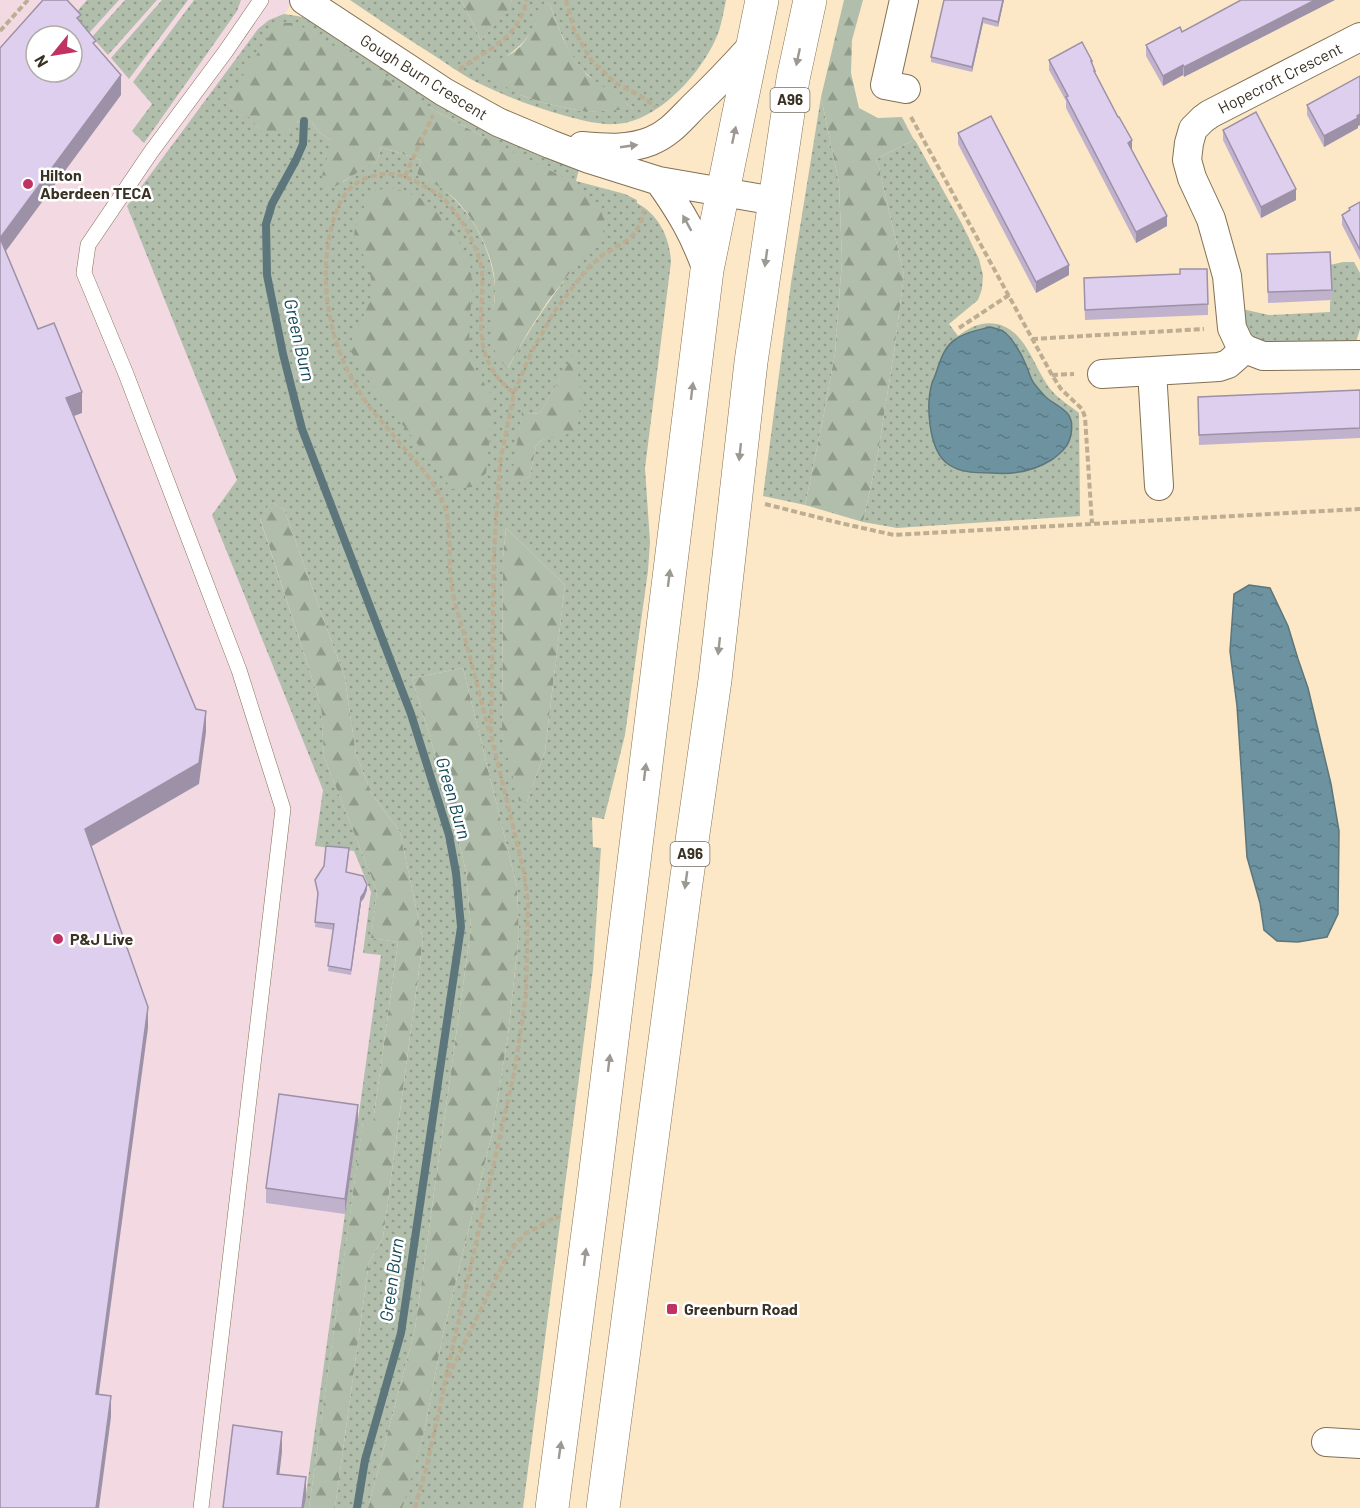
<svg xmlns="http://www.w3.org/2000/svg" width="1360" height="1508" font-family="Barlow,sans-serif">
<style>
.commercial{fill:#f3d9e2;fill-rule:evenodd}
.grass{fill:url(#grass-dots);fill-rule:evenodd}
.forest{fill:url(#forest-firs)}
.water{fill:url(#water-ripples);stroke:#5d767b;stroke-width:1.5}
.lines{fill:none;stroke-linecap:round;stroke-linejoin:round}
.stream{stroke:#5d767b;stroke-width:8}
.service-casing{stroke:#827153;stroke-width:16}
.minor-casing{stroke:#827153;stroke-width:30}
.primary-casing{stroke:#827153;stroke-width:34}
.path{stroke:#bdad92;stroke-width:4;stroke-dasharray:6 3;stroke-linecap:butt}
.service{stroke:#fff;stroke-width:15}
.minor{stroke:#fff;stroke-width:28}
.primary{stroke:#fff;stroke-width:33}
.wall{fill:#c0b2cd}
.shaded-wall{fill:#9c91a7}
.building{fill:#dfcfee;stroke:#9c91a7;stroke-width:1.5;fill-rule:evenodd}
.oneway{fill:#9c9892}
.poi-dot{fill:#bf3262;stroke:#fff;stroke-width:2}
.labels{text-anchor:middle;stroke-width:5;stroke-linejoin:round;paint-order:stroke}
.shield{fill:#fff;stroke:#746f66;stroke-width:1.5}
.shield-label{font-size:15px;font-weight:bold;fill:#393124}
.street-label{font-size:16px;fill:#393124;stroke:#fff}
.poi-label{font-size:16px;font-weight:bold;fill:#393124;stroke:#fff;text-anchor:start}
.water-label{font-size:18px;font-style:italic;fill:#124958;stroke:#fff}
</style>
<defs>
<pattern id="grass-dots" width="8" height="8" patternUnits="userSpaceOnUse" patternTransform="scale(1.5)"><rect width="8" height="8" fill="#b1beab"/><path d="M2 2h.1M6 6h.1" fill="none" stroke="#919b8b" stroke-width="1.8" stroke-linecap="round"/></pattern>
<pattern id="forest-firs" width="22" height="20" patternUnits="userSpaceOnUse" patternTransform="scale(1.5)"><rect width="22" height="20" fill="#b1beab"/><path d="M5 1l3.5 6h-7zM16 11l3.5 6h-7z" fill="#919b8b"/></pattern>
<pattern id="water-ripples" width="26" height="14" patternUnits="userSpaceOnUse" patternTransform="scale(1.5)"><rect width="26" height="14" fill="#6d93a0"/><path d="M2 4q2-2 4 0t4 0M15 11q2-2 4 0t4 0" fill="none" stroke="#5b7982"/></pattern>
</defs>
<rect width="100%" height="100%" fill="#fce8c7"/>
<path class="commercial" d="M0,0H294L185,160L398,942L309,1508H0ZM36,36H72V72H36Z"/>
<path class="grass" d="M87,0H119L89,33L74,15Z
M125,0H157L108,55L92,37Z
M162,0H188L129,79L111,58Z
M194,0H241L237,11L144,143L132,131L152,104L133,82Z
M350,0H461L481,40L506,12L512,0H726C724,10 722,21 719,31C705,70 658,123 615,124C599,125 581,120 566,116C535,108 505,96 476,82C463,75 450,66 438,58C408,39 379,20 350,0ZM546,2L550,5C560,30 568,57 588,75C601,88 618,98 633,108L586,112L544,103L520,95L507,56C518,48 527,40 533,28C538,19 540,10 546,2Z
M284,14L303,17L311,21L579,169L576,181L625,194L637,200V203C659,215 670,238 671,262L645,468L650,542L648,571L625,735L604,819L592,817L593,847L601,848L593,970L523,1508H402L425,1428L443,1334L492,1134L508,1035L519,934L517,887L463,668L412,678L450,804L466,872L471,928L415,1329L368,1508H335L369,1262L383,1238L423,940L400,832L372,794L356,754L345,679L284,509L271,502L260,519L321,706L324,757L377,891L371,938L398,942L373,1122H363L309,1508H304L381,955L363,953L371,892L354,851L315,846L323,790L212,515L237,480L127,206L258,29L269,20ZM224,103L429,107L489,140L569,274C546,304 526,335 508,368C503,349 497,329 494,309C493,302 496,294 495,286C491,248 472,211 441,187C434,182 425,178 417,174L421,160L381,147L377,162L363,168L343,182L332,141L319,132L312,122L295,121L289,130H261L246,113ZM575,353L551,437L542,440L536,446L530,476L511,485L522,413L531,414L540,413ZM506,528L565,585L545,751L527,802L502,734L503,558Z
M821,97L839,183L842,260L835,353L822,424L805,505L763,496L791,283Z
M914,140H915L962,224L979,259L983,275L982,289L978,300L949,324L958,336C970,327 982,321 997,324C1028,331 1034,371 1053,392C1060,400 1071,406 1079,413L1080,516L897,528L863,522L878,453L894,352L904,275L879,168L876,159Z
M1343,262H1354L1360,273V329L1356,342L1269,346L1246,334L1242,309L1269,315L1330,312V301L1332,300L1330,265Z"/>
<path class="forest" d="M461,0H512L507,12L481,40Z
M844,0H863L852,40L851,73L859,108L878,118L902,117L914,140L876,159L879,168L904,275L894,352L878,453L863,522L805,505L822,424L835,353L842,260L839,183L821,97Z
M545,1L550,5L563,39L575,60L587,75L634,109L586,112L544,103L520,95L477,70C485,60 497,61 507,56C530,45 534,21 545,1Z
M285,23H292L307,29L429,107L489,140L571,181L600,208L605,223L602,237L569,274L548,301L527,334L507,369C504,364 499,359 496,354C486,333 495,312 495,290C496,260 476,220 455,199C444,188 430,181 417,174L421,160L381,147L377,162C359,170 344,182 327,191L322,176L332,141L319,132L312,122L296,121L289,130L280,134L261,130L246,114L224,103L277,25Z
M395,188L420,198L443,218L459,241L471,268L472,292L469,328L470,354L475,369L494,399L486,473L472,487L452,489L366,377L349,348C355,328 370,310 372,288C372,276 367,263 362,252C360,248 356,244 355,240C351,226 367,201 375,190Z
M575,352L581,395L577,432L542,440L536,446L530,476L510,486L522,412L531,414L540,413Z
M271,502L284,509L345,679L356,754L372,794L400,832L423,940L383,1238L369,1262L335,1508H309L363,1121L373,1122L398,942L371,938L377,891L324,757L321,706L260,518Z
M506,528L565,585L545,751L527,802L519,801L502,734L503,558Z
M463,668L517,887L519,934L508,1035L492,1134L443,1334L425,1428L404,1503L402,1508H368L415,1329L471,928L466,872L450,804L412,678Z"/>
<path class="water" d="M990,327C994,328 999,329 1003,331C1012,337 1022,355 1026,365C1028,370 1030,377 1033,382C1037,387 1043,395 1048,399C1062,409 1075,412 1071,434C1069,446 1062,452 1053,459C1034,471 1014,475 992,473C977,473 960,473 948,464C928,450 926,404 932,383C934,378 936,374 937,370C941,358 945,346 956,339C965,332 979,330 990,327Z
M1249,585L1270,588L1288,626L1298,659L1308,688L1331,784L1339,831L1338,914L1327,937L1298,942L1277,941L1264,930L1260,903L1247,857L1237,706L1230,651L1234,594Z"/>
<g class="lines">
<path class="stream" d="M304,121L303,144L296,160L272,204L266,224L267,275L283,354L302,429L411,714L449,835L456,873L461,927L401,1333L365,1460L357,1508"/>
<g class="service-casing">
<path id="service" d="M201,1508L283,809L239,670L126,374L84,273L88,245L151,152L226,51L261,0"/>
</g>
<g class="minor-casing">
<path id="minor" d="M304,0L444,92L498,122L550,144L589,159L659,181L775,201
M904,0L885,85L906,89
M1360,37L1210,114L1203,119L1193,129L1189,143L1187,160L1192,178L1211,219L1227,276L1232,328L1239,343L1245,349L1263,356L1360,355
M582,146C605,148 629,150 651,141C669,134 680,120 694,106C714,87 733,67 752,46
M659,181C681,212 694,234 707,270
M1152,371L1159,486
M1102,374L1219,367L1228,364L1245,349
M1326,1442L1360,1444"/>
</g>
<g class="primary-casing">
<path id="primary" d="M552,1508L593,1194L707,270L762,0
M603,1508L686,883L715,680L751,362L793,79L810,0"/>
</g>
<path class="path" d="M566,0L574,30L591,60L617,84L641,96L656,107
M0,31L28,0
M459,70C490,46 515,43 527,0
M911,117L1052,375L1061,389L1082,409L1085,417L1092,523
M405,176L433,115
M959,328L1009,295
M1032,339L1204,329
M1052,375L1074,374
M765,504L840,523L894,535L1360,509
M489,731C481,700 473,669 465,638C460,619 453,600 451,581C448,557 452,531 445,508C438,484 414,460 398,441C388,428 376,416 366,402C332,354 318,291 330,233C336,209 343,185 370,177C391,170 404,175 422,185C427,188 433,191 438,194C457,209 480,248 482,272C484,308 473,342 495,374C501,382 506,387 514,393
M448,1377L503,1264L514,1246L525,1234L552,1219L560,1216
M444,1386L515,1069L526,995L528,902L524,872L491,735L494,552L500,463L514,393L531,353L554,312L586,270L601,256L626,241L634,234L640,225L644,210
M415,1508L426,1469L445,1384"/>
<use href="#service" class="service"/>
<use href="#minor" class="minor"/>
<use href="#primary" class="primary"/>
</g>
<path class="wall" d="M1004,0L998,27L983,23L972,72L931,62V57Z
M1241,0L1184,77L1183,75L1163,86L1146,56V45L1182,32Z
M1049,60L1092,64L1095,74L1167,226L1136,243L1066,108V101L1049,70Z
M1360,76V125L1358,126V128L1324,147L1307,115V105Z
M1223,130L1296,200L1261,218L1223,140Z
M958,133L1069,275L1036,293L958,144Z
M1360,202V260L1342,225V215L1349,211V208Z
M1267,254L1332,290V300L1268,303Z
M1084,278L1208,304V315L1085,320Z
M1360,390V438L1199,445L1198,397Z
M349,854L346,872L367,890L364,898L361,902L351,975L328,971L334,930L315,927L318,896L315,880Z
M358,1121L345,1214L266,1203V1188Z"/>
<path class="shaded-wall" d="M1003,0H1004L998,27V22Z
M1315,0H1335L1184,77V67Z
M983,18V23L972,72V67Z
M1183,65V75L1163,86V76Z
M121,75V95L0,259V238Z
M1360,114V125L1358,126V128L1324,147V136Z
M1132,140V150L1128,143Z
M1296,189V200L1261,218V207Z
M1167,216V226L1136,243V232Z
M1069,265V275L1036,293V282Z
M82,392V413L66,419V398Z
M206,711V732L199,784L85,850V829Z
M367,885V890L364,898L361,902L351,975L361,897Z
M148,1007V1028L96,1415V1394Z
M358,1105V1121L345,1214V1199Z
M111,1396V1417L99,1508H96Z
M282,1432V1452L277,1494V1474Z
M306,1477V1497L304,1508H302Z"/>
<path class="building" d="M43,0H67L81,15L77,18L96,41L93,43L121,75L0,238L38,329L54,323L82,392L66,398L196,709L206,711L199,763L85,829L148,1007L96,1394L111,1396L96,1508H0V48ZM36,36H72V72H36Z
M944,0H1003L998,22L983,18L972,67L931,57Z
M1241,0H1315L1184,67L1183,65L1163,76L1146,45L1180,27L1182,32Z
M1082,42L1092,61H1091L1095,71H1094L1118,117H1119L1132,140L1128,143L1167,216L1136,232L1066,97L1068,96L1049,60Z
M1360,76V114L1357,116L1358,118L1324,136L1307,105Z
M1256,112L1296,189L1261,207L1223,130Z
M991,116L1069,265L1036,282L958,133Z
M1360,202V250L1342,215L1350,210L1349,208Z
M1330,252L1332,290L1268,292L1267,254Z
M1180,269H1207L1208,304L1085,310L1084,278L1180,274Z
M1360,390V428L1199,435L1198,397Z
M326,846L349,848L346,872L363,876L367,885L364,893L361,897L351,970L328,966L334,924L315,922L318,893L315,880L324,866Z
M279,1094L358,1105L345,1199L266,1188Z
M233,1425L282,1432L277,1474L306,1477L302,1508H223Z"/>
<defs><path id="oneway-solid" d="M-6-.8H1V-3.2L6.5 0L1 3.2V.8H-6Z" transform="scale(1.5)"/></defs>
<g class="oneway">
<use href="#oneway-solid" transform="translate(798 57) rotate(102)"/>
<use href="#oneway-solid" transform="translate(734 135) rotate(-78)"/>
<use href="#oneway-solid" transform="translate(629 146) rotate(-8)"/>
<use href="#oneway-solid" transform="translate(687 223) rotate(-119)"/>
<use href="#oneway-solid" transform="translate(766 258) rotate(98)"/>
<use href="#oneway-solid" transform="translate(692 391) rotate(-83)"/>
<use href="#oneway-solid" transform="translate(740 452) rotate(96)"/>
<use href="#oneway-solid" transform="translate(669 578) rotate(-83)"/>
<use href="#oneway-solid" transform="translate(719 646) rotate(96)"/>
<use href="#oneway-solid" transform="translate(645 772) rotate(-83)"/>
<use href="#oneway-solid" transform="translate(686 880) rotate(98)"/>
<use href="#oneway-solid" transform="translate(609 1063) rotate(-83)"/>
<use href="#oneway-solid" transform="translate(585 1257) rotate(-83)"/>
<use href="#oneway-solid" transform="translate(560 1450) rotate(-82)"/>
</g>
<g class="poi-dot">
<circle cx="28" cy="184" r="6"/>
<circle cx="58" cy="939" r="6"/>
<rect x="666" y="1303" width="12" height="12" rx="3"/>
</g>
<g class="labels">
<g class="shield">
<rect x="770.5" y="88" width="39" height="24" rx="4.5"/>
<rect x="670.5" y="842" width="39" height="24" rx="4.5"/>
</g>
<g class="shield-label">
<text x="790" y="105">A96</text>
<text x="690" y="859">A96</text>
</g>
<g class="street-label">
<text transform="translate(424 77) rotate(32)" y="6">Gough Burn Crescent</text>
<text transform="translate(1280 78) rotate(-27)" y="6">Hopecroft Crescent</text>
</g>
<g class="poi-label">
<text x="40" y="181">Hilton<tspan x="40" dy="18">Aberdeen TECA</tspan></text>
<text x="70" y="945">P&amp;J Live</text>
<text x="684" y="1315">Greenburn Road</text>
</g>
<g class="water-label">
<text transform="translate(299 340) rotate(77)" y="6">Green Burn</text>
<text transform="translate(453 798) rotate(74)" y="6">Green Burn</text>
<text transform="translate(392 1280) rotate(-82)" y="6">Green Burn</text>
</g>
</g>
<g transform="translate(54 54) rotate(240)"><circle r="28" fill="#ffffff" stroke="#b0ada7" stroke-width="1.5"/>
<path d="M0-4.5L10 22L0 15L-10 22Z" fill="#bf3262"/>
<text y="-9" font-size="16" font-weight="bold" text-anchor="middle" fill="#393124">N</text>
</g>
</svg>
